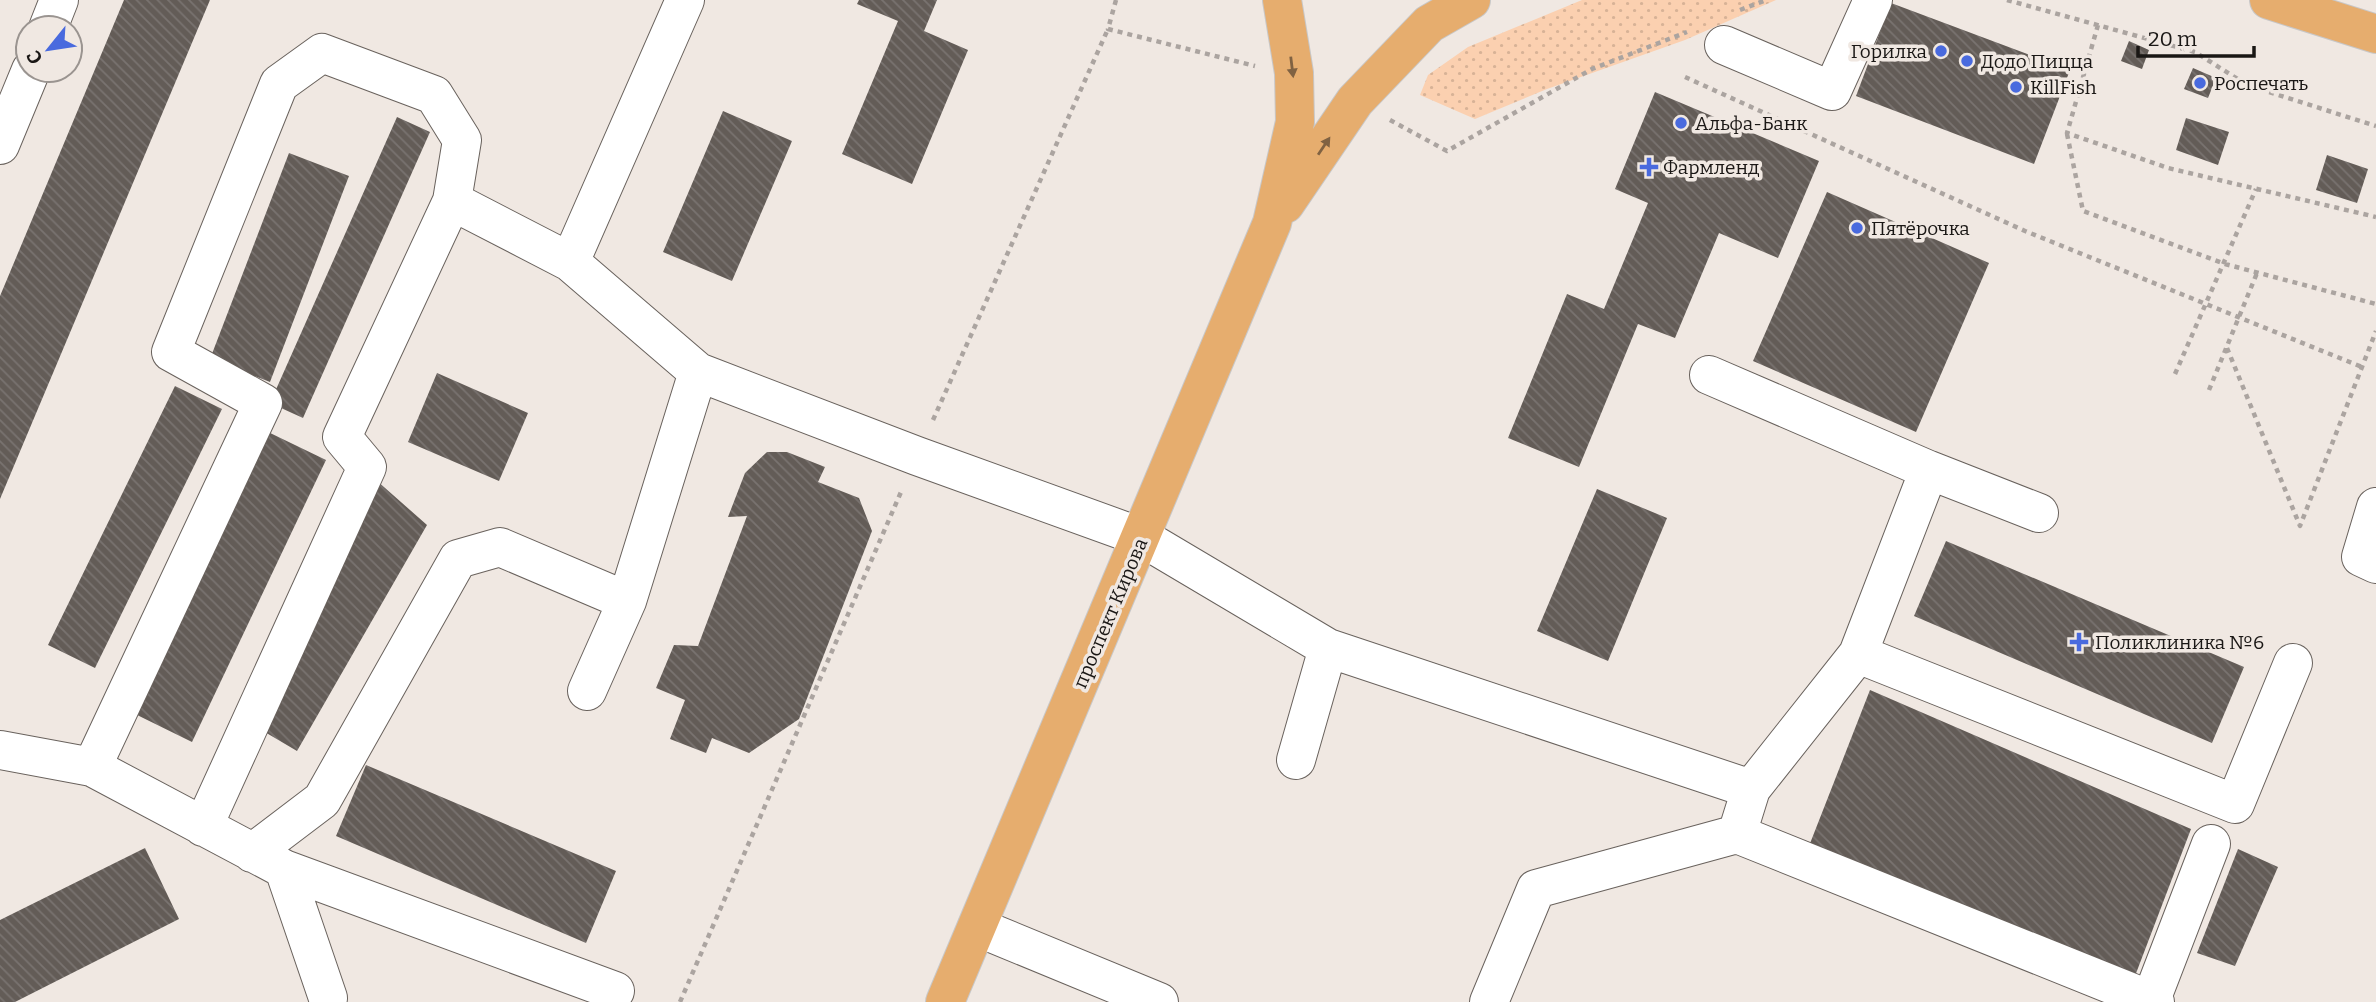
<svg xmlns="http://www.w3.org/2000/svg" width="2376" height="1002" font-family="Bitter,serif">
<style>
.park{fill:url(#park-dots)}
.building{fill:url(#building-back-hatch)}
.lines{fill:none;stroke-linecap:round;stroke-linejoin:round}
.minor-casing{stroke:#69625d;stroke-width:40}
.major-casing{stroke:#c8c7c7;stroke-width:40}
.path{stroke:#aba4a0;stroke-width:4.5;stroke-dasharray:5 5;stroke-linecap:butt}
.minor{stroke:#fff;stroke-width:38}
.major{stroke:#e6ad6e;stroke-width:38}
.oneway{fill:#806242}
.poi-dot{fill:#496ade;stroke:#f0e8e2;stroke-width:2.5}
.labels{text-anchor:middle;stroke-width:7;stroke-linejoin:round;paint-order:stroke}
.poi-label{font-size:19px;fill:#1a1715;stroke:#f0e8e2;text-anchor:start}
.street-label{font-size:19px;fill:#1a1715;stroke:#f0e8e2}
</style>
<defs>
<pattern id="park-dots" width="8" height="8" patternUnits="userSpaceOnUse" patternTransform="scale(1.75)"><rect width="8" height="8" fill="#fbd0b0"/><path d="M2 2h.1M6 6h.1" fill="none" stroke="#d7b296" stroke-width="1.8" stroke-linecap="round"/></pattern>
<pattern id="building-back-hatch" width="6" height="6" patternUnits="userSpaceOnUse" patternTransform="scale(1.75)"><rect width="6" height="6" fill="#635c57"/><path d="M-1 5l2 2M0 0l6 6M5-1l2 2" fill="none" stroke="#797370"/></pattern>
</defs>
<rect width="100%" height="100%" fill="#f0e8e2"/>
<path class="park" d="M1582,0H1776L1685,40L1547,89L1475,119L1420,95L1428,75L1468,47Z"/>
<path class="building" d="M124,0H210L0,499V296Z
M859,0H937L924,31L968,50L912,184L842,154L898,21L857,4Z
M1891,3L2070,70L2034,164L1856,96Z
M2129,41L2149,50L2142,69L2121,61Z
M2193,68L2216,78L2208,98L2184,89Z
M1655,92L1819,161L1778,258L1719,233L1675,338L1638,324L1579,467L1508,438L1567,294L1604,309L1648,203L1615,189Z
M723,111L792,141L732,281L663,252Z
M397,117L430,132L303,418L270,403Z
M2186,118L2229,132L2218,165L2176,150Z
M289,153L349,176L270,382L210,359Z
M2327,155L2368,169L2357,203L2316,190Z
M1827,192L1989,263L1916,432L1753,361Z
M437,373L528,413L499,481L408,442Z
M175,386L222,409L95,668L48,645Z
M266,431L326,460L192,742L133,713Z
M767,452H787L825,467L818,482L859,498L872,531L799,719L749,753L712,738L706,753L670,739L685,700L656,688L674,645L698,646L747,516L728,517L745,473Z
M376,480L427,525L297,751L258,728Z
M1597,489L1667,518L1608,661L1537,631Z
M1946,541L2244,667L2212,743L1914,616Z
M1870,690L2191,829L2135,976L1809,846Z
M366,765L616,871L586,943L336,836Z
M145,848L179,919L15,1002H0V920Z
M2238,849L2278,867L2235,966L2197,953Z"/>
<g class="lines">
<g class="minor-casing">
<path id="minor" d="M685,0L570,262L698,372L917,456L1141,537L1328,648L1751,789L1737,834
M48,28L59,0
M1724,45L1832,91L1873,0
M0,145L31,70
M452,201L570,262
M1709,375L1929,470L1858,654
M1929,470L2039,513
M2376,507L2361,557L2376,564
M587,691L627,601L698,372
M0,750L92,767L284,869L615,991
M1296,760L1328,648
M92,767L263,403L171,352L279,84L322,53L434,95L462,140L452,201L342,437L367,467L203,827
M1751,789L1858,654L2235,804L2293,663
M252,853L322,800L458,559L500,547L627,601
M284,869L328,998
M977,927L1159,1002
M2151,1000L2211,844
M1489,1002L1536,889L1737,834L2155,1002"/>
</g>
<g class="major-casing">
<path id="major" d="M2269,0L2376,34
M1285,204L1355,101L1429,24L1471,0
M945,1002L1272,223L1295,122L1294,73L1282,0"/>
</g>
<path class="path" d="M1116,0L1108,29L1255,66
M2007,0L2195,52L2247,85L2376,126
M1740,10L1766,0
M2098,25L2067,133L2168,168L2376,217
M1685,77L2025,231L2362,367
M1390,120L1447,151L1592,69L1687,32
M2067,134L2083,211L2225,264L2376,304
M2227,348L2300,526L2376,331
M2175,374L2256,189
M2209,390L2257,273
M933,420L1108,29
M680,1002L901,492"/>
<use href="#minor" class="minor"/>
<use href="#major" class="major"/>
</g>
<defs><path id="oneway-solid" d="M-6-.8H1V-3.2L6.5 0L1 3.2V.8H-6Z" transform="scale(1.75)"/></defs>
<g class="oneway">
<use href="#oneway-solid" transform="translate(1292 67) rotate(83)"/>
<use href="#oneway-solid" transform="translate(1324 146) rotate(-56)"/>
</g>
<g class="poi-dot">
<circle cx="1941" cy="51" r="7"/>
<circle cx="1967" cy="61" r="7"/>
<circle cx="2200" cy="83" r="7"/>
<circle cx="2016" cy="87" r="7"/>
<circle cx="1681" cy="123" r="7"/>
<path d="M1645.5 156.5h7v7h7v7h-7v7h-7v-7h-7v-7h7z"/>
<circle cx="1857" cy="228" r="7"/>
<path d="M2075.5 631.5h7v7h7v7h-7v7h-7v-7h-7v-7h7z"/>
</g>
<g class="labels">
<g class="poi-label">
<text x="1927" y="58" text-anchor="end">Горилка</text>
<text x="1981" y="68">Додо Пицца</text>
<text x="2214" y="90">Роспечать</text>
<text x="2030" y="94">KillFish</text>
<text x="1695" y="130">Альфа-Банк</text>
<text x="1663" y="174">Фармленд</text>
<text x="1871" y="235">Пятёрочка</text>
<text x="2095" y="649">Поликлиника №6</text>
</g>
<g class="street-label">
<text transform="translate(1110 613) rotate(-67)" y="7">проспект Кирова</text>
</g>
</g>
<g transform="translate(49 49) rotate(240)"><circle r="33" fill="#f0e8e2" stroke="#9a9490" stroke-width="2"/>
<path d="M0-5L12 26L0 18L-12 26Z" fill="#496ade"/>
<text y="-10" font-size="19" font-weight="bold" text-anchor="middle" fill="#1a1715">С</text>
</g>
<path d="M2138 46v10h116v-10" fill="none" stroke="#1a1715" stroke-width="3.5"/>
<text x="2148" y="46" font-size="21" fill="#1a1715" stroke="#f0e8e2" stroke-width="5" paint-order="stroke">20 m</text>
</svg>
